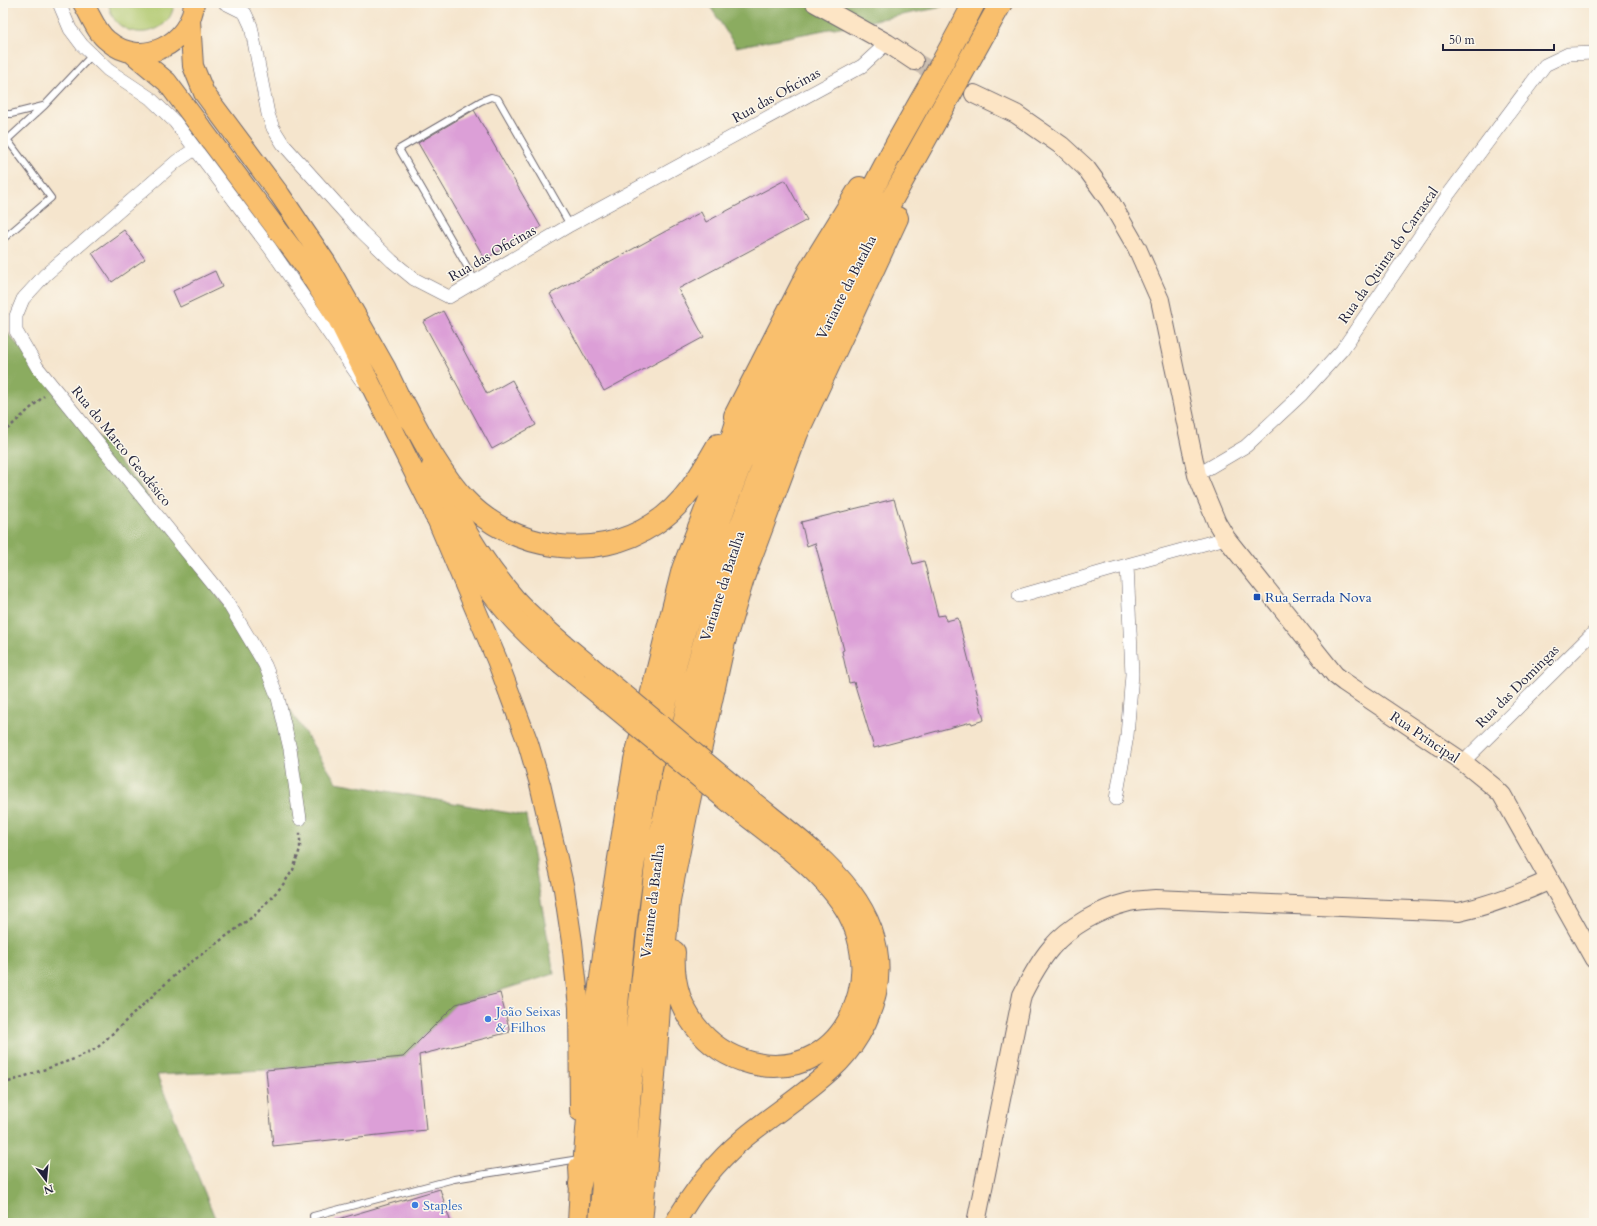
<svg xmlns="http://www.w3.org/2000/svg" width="1597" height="1226" font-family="Cardo,serif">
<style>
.green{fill:#afc76c;stroke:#687454}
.forest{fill:#8bac60;stroke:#56674e}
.building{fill:#dc9fd7}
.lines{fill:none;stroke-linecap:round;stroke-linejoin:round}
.secondary-tunnel{stroke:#cbbeb0;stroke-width:18;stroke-dasharray:18 9;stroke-linecap:butt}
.lane-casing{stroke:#6c666e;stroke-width:8}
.street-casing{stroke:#6c666e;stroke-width:14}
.secondary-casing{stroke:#6c666e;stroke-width:20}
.primary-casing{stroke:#6c666e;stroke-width:22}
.highway-casing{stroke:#6c666e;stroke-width:24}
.path{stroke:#6c666e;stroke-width:2.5;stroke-dasharray:3 3;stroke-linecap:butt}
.lane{stroke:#fff;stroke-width:6}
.street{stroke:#fff;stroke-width:13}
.secondary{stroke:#fde5c5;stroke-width:18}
.primary{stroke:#f9bf6d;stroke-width:20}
.highway{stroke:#f9bf6d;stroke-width:22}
.primary-bridge-casing{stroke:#6c666e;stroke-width:22;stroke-linecap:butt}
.highway-bridge-casing{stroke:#6c666e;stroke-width:24;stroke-linecap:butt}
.primary-bridge{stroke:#f9bf6d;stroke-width:20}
.highway-bridge{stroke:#f9bf6d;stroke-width:22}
.transit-dot{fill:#1a4fb4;stroke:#fbf7ec;stroke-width:1.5}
.shop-dot{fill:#3f7fe0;stroke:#fbf7ec;stroke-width:1.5}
.labels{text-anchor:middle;stroke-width:3;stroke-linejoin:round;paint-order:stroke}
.street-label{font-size:14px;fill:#22223b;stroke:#fbf7ec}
.transit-label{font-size:14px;fill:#164399;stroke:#fbf7ec;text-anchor:start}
.shop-label{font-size:14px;fill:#366cbe;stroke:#fbf7ec;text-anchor:start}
</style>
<rect width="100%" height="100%" fill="#fbf7ec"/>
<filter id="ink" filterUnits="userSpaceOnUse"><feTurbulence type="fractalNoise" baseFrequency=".025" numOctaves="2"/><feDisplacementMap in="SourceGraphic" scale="8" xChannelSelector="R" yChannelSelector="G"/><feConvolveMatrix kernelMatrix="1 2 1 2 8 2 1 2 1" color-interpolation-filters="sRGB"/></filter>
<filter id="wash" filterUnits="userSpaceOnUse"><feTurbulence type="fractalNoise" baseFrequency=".012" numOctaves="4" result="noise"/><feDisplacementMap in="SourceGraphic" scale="16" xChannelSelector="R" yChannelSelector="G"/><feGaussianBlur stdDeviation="0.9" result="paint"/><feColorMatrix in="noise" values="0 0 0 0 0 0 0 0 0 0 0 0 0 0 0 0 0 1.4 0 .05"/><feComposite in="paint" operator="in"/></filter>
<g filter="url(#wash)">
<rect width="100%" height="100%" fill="#f5e5cd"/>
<path class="green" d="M109,3H174C171,42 111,42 109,3Z"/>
<path class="forest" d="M708,3H947L938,8L736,47Z
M3,328L138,483L224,605L336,782L526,816L554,974L456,1004L403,1057L266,1070L157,1075L217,1223H3Z"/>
<g id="blocks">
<path class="building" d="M474,110L541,227L485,259L418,143Z
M785,180L807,220L678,289L704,337L604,391L550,294L701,212L706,222Z
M124,230L145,259L112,282L92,253Z
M215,271L222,287L180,307L173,291Z
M443,311L487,394L512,380L536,425L492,449L423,322Z
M894,499L913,564L924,561L938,616L945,615L946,621L958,618L984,720L972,724L971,722L874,748L854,682L849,683L842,651L844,650L815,543L807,546L801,522Z
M500,993L510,1032L419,1055L426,1130L273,1146L266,1070L403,1057L456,1004Z
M440,1189L451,1223H335V1220Z"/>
</g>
</g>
<g filter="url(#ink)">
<use href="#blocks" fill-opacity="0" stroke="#6c666e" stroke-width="1"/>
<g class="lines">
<path class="secondary-tunnel" d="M914,61L949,80"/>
<g class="lane-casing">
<path id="lane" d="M3,114H11L43,106
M3,134L51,198L3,239
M7,140L45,105L92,55
M476,282L399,149L481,101L491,97L498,99L570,225
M314,1223L313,1216L454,1179L579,1159"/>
</g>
<g class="street-casing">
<path id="street" d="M59,3L70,29L82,45L108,70L150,98L175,122L270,248L361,380
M225,3L245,13L251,26L268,114L273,128L283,144L362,232L392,261L414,279L449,297L570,225L862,66L887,43
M195,149L177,161L45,275L23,299L16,316V331L37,367L228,603L265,665L278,698L290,749L300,819
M1197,475L1246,446L1302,394L1342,350L1448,195L1545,65L1568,54L1594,53
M1019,596L1127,565
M1463,762L1594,632
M1116,799L1127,736L1132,674L1127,565L1226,538"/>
</g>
<g class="secondary-casing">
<path id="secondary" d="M815,3L887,43L914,61
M974,94L1016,114L1062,146L1086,168L1110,201L1137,248L1160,300L1197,475L1217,523L1226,538L1335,675L1344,682L1463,762L1495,788L1502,795L1594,959
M976,1223L1022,995C1030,979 1039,962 1051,948C1069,926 1101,909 1129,902C1137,900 1147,900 1156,899L1459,912C1491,905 1519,894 1548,881"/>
</g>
<g class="primary-casing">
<path id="primary" d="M83,3C91,16 96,32 108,41C141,69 191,44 194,3
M190,20L193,66L204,93L280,195L326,263L386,369L411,421
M131,52L167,82L304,265L338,319L435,514L497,660L528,743L540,784L564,889L572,942L579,1007L580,1111
M432,466C454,514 481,560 516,600C539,625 565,645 591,667
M578,1223L580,1184L579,1167
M675,1223C693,1191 716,1162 743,1139C772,1115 804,1095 831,1070C853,1050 870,1022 876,993C895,901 807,847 746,796"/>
</g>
<g class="highway-casing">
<path id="highway" d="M405,406C422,438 440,474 465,500C512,550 595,563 654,524C684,505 701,475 718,445
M735,416L809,271L860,188
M435,514C461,550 485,587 514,619C537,644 564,665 590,686
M674,952C666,1071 827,1115 859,994C866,968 862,938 849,914C827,874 776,838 740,810
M580,1184L584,1167L597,1009L606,939L635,760L683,569L725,460L743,403
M600,1223C609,1104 616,985 633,867C658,707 702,548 767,400C787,352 812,306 836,261C856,222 875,183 896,145C922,98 950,51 974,3
M620,1223L630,1089L658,847L690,694L723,574L783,413L830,317L886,210L1001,3
M641,1223L656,1052L660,992L669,900L688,805L724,642L744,575L797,433L897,218"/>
</g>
<path class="path" d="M3,433L44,396
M3,1084L74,1059L97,1048L179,971L255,915L282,886L293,870L300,849V831"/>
<use href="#lane" class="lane"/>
<use href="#street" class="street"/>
<use href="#secondary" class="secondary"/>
<use href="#primary" class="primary"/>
<use href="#highway" class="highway"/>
<g class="primary-bridge-casing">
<path id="primary-bridge" d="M591,667L746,796"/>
</g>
<g class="highway-bridge-casing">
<path id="highway-bridge" d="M590,686L740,810"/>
</g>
<use href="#primary-bridge" class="primary-bridge"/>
<use href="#highway-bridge" class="highway-bridge"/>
</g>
</g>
<rect class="transit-dot" x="1253" y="593" width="8" height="8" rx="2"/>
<g class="shop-dot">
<circle cx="488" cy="1019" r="4"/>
<circle cx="415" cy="1205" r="4"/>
</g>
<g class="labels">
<g class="street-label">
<text transform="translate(776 95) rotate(-29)" y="5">Rua das Oficinas</text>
<text transform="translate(492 253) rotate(-30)" y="5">Rua das Oficinas</text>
<text transform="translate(1388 255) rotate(-55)" y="5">Rua da Quinta do Carrascal</text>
<text transform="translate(846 287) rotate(-63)" y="5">Variante da Batalha</text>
<text transform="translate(122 446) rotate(51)" y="5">Rua do Marco Geodésico</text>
<text transform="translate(722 586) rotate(-72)" y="5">Variante da Batalha</text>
<text transform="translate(1517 686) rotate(-45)" y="5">Rua das Domingas</text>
<text transform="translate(1425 737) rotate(34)" y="5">Rua Principal</text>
<text transform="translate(652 901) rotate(-83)" y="5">Variante da Batalha</text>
</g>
<g class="transit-label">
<text x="1265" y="602">Rua Serrada Nova</text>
</g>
<g class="shop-label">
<text x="496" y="1016">João Seixas<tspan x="496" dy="16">&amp; Filhos</tspan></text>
<text x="423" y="1210">Staples</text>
</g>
</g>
<rect width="1597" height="1226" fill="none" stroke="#fbf7ec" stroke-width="16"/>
<g transform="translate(46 1180) rotate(164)" stroke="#fbf7ec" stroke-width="3" paint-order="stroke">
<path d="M0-3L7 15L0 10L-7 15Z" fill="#22223b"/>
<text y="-6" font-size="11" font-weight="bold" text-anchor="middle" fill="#22223b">N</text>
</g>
<path d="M1443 44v6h111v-6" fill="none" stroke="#22223b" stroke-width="2"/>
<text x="1449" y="44" font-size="12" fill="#22223b" stroke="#fbf7ec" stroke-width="3" paint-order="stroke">50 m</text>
</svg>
